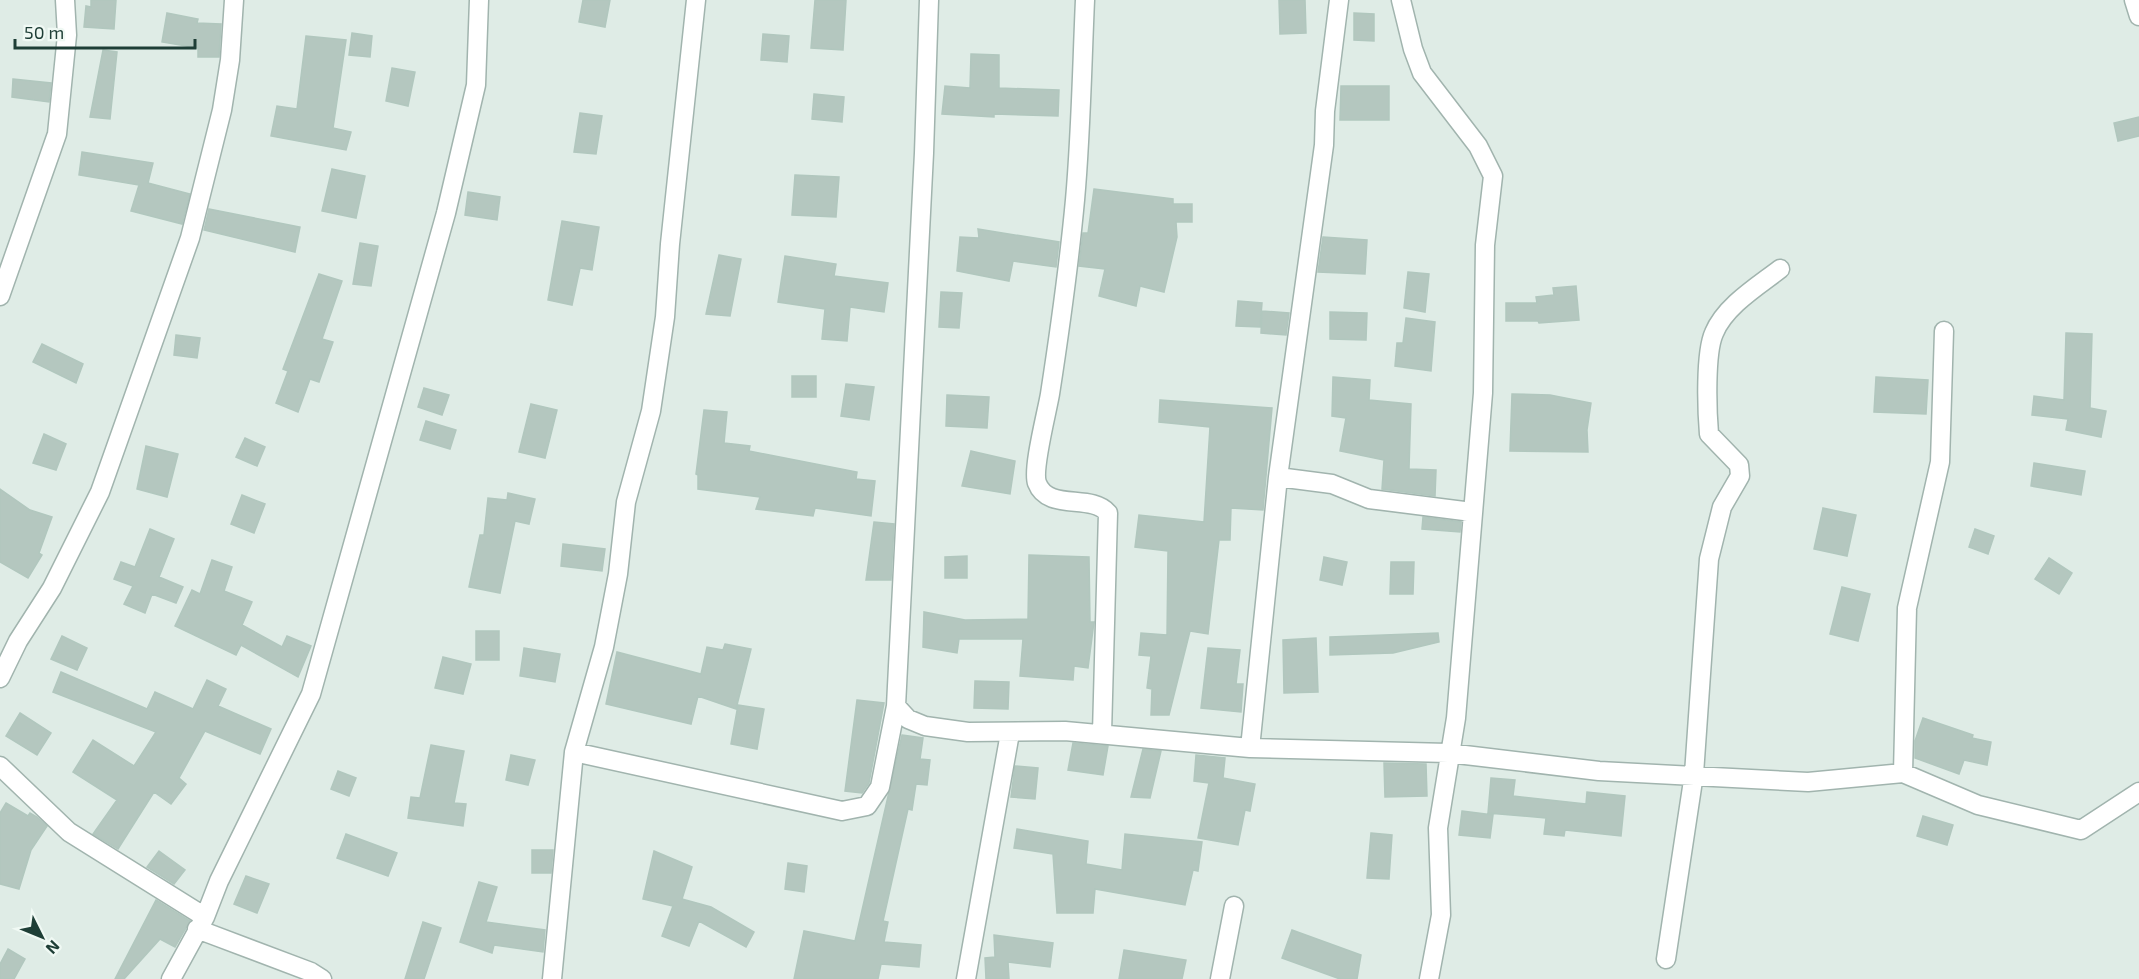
<svg xmlns="http://www.w3.org/2000/svg" width="2139" height="979" font-family="'Exo 2',sans-serif">
<style>
.building{fill:#b4c7bf;stroke:#b1c7be;stroke-width:1.5}
.lines{fill:none;stroke-linecap:round;stroke-linejoin:round}
.street-casing{stroke:#a1b4ae;stroke-width:21}
.street{stroke:#fff;stroke-width:18}
</style>
<rect width="100%" height="100%" fill="#dfece6"/>
<path class="building" d="M91,0H116L114,29L84,27L86,6L91,7Z
M583,0H610L605,27L579,22Z
M815,0H846L843,50L811,48Z
M1279,0H1305L1306,33L1280,34Z
M167,13L198,19L197,23L221,24L219,57H198V48L162,42Z
M1354,13L1374,14V41L1354,40Z
M352,33L372,36L370,57L349,55Z
M763,34L789,36L787,62L761,60Z
M306,36L346,40L333,128L351,132L346,150L271,136L277,106L297,109Z
M103,50L117,52L110,119L90,117Z
M971,54L999,55V88L1059,90L1058,116L994,114V117L942,114L945,86L970,88Z
M392,68L415,72L408,106L386,101Z
M13,79L51,83L49,102L12,97Z
M1341,86H1389V120H1340Z
M814,94L844,97L842,122L812,119Z
M580,113L602,116L596,154L574,152Z
M2139,117V136L2118,141L2114,123Z
M82,152L153,163L148,183L190,194L182,224L131,211L139,185L79,175Z
M332,169L365,176L356,218L322,211Z
M795,175L839,177L836,217L792,215Z
M1094,189L1173,199V204H1192V222H1176L1177,237L1164,292L1140,286L1136,306L1099,296L1105,269L1079,266L1083,233H1088Z
M468,192L500,197L497,220L465,215Z
M209,209L300,227L295,252L204,230Z
M562,221L599,227L592,270L580,268L572,305L548,300Z
M978,229L1059,242L1056,267L1013,261L1009,281L957,271L960,237L979,238Z
M1323,237L1367,240L1365,274L1318,272Z
M360,243L378,246L371,286L353,284Z
M719,255L741,259L730,316L706,314Z
M785,256L836,264L834,276L888,283L884,312L850,307L847,341L822,339L825,309L778,302Z
M1408,272L1429,274L1425,312L1404,308Z
M319,274L342,281L322,339L333,342L319,382L310,379L298,412L276,403L288,371L283,369Z
M1576,286L1579,320L1539,323L1538,321H1506V303H1537L1536,297L1554,295L1553,288Z
M941,292L962,293L959,328L939,327Z
M1238,301L1262,303L1260,327L1236,326Z
M1262,311L1289,313L1286,335L1261,333Z
M1330,312L1367,313L1366,340L1330,339Z
M1406,318L1435,322L1431,371L1395,366L1397,343H1403Z
M2066,333L2092,334L2090,408L2106,411L2101,437L2066,430L2068,419L2032,415L2034,396L2064,400Z
M176,335L200,338L197,358L174,355Z
M42,344L83,364L76,383L33,362Z
M792,376H816V397H792Z
M1333,377L1370,380L1369,400L1411,404L1409,469L1436,470L1435,496L1382,489L1384,460L1340,451L1346,418L1332,416Z
M1876,377L1928,380L1926,414L1874,412Z
M846,384L874,387L869,420L841,416Z
M424,388L449,395L442,415L418,407Z
M1512,394L1550,395L1591,403L1587,430L1588,452L1510,451Z
M947,395L989,397L987,428L946,426Z
M1160,400L1272,408L1263,510L1231,508L1230,540H1219L1208,634L1190,631L1169,715H1151L1152,689L1147,688L1151,656L1139,655L1141,633L1167,635L1168,551L1135,547L1139,515L1204,522L1210,427L1159,422Z
M531,404L557,410L545,458L519,452Z
M704,410L727,412L724,443L750,446L749,451L857,472L856,479L875,481L871,516L815,508L813,516L756,509L760,497L698,489V475L696,474Z
M426,421L456,430L450,449L420,440Z
M44,434L66,444L56,470L33,463Z
M245,438L265,447L257,466L236,457Z
M146,446L178,454L167,497L137,489Z
M971,451L1015,461L1010,494L962,486Z
M2034,463L2085,471L2081,495L2031,486Z
M0,489L30,510L52,517L39,553L42,555L28,578L0,562Z
M508,493L535,499L529,524L515,521L500,593L469,587L480,535H484L488,498L507,500Z
M242,495L265,504L254,533L231,524Z
M1823,508L1856,515L1847,556L1814,549Z
M1423,517L1461,522L1460,532L1422,529Z
M874,522L894,524L891,580H866Z
M150,529L174,539L159,577L183,587L176,603L152,594L145,613L124,604L133,586L114,579L121,562L135,567Z
M1975,529L1994,536L1988,554L1969,547Z
M563,544L605,549L602,571L561,566Z
M1029,555L1089,557L1090,622H1094L1088,668L1074,666L1073,680L1020,676L1023,639H959L957,653L923,647L924,612L965,620L1028,619Z
M967,556V578H945V557Z
M1324,557L1347,562L1342,585L1320,580Z
M2049,558L2072,573L2059,594L2035,579Z
M212,560L232,567L224,591L252,602L242,625L282,647L287,636L311,646L298,677L241,645L236,655L175,626L192,590L200,594Z
M1391,562H1414L1413,594H1390Z
M1842,587L1870,594L1858,641L1830,634Z
M476,631H499V660H476Z
M1438,633L1439,642L1393,653L1330,655V637Z
M62,636L87,648L77,670L51,659Z
M1316,638L1318,692L1284,693L1283,640Z
M725,644L751,649L736,709L698,696L691,724L606,704L617,652L701,674L707,647L723,650Z
M524,648L560,654L555,682L520,676Z
M1208,648L1240,650L1236,684H1243L1241,712L1201,708Z
M443,657L471,664L463,694L435,688Z
M61,672L147,709L155,692L193,709L207,680L226,689L218,706L271,729L260,754L205,731L179,778L186,784L171,804L154,792L118,849L93,834L117,800L73,772L93,740L134,766L156,732L53,692Z
M975,681L1009,682L1008,709L974,708Z
M857,700L884,703L869,783L862,793L845,791Z
M738,705L764,709L757,749L731,744Z
M20,713L51,733L37,755L6,736Z
M1923,718L1973,735L1972,738L1991,742L1987,765L1964,760L1959,774L1915,758V741Z
M902,735L923,738L920,759L930,760L927,785L916,784L912,810L908,809L883,921L888,922L884,942L921,945L919,967L881,964L878,979H794L804,931L855,941Z
M1073,743L1108,746L1103,775L1068,770Z
M431,745L464,751L454,803L466,804L463,826L408,818L411,797L420,798Z
M1143,749L1161,751L1150,798L1131,797Z
M511,755L535,760L528,785L506,780Z
M1196,755L1225,758L1223,778L1255,784L1250,811L1245,810L1238,845L1198,838L1209,783L1194,781Z
M1384,763L1426,764L1427,796L1385,797Z
M1015,766L1038,768L1035,799L1011,797Z
M338,771L356,778L349,796L331,789Z
M1491,778L1515,780L1513,796L1586,804L1587,792L1625,796L1621,836L1565,830L1564,836L1544,834L1546,818L1488,813Z
M6,803L28,816L30,813L37,817L47,826L31,850L19,889L0,884V813Z
M1462,811L1493,815L1490,838L1459,835Z
M1923,816L1953,825L1947,845L1917,836Z
M1017,829L1088,841L1086,864L1122,870L1125,834L1202,842L1198,871L1193,870L1185,905L1095,889L1093,913H1057L1053,854L1014,848Z
M1371,833L1392,835L1389,879L1367,878Z
M346,834L397,853L388,876L337,858Z
M532,850H553L551,873H532Z
M159,851L185,870L174,884L147,867Z
M654,851L692,867L682,899L711,907L754,932L746,947L699,921L689,946L662,936L673,906L643,899Z
M788,863L807,866L804,892L785,889Z
M246,876L269,884L257,913L234,904Z
M479,882L497,887L486,922L545,930L543,952L494,945L492,953L460,942Z
M156,900L190,921L186,928L175,947L160,939L124,979H115Z
M423,922L441,928L424,979H405Z
M1292,930L1361,955L1357,979H1340L1282,958Z
M994,935L1053,943L1050,967L1008,962L1009,979H986L985,958L995,957Z
M8,949L25,959L14,979H0V964Z
M1124,950L1186,960L1182,979H1119Z"/>
<g class="lines">
<g class="street-casing">
<path id="street" d="M1085,0C1082,66 1081,134 1075,200C1069,265 1060,329 1050,394C1047,412 1032,469 1037,483C1048,512 1091,493 1108,513L1102,733
M1339,0L1325,111L1324,145L1278,477L1332,484L1369,499L1472,512
M1401,0L1413,49L1422,73L1478,146L1493,176L1485,245L1483,393L1456,718L1438,828L1441,915L1429,979
M2134,0L2139,16
M0,296L57,134L67,35L65,0
M0,678L18,641L52,588L100,492L190,238L222,110L230,60L234,0
M896,706L908,719L925,726L968,732L1065,731L1250,748L1448,753L1599,771L1808,782L1903,773L1978,805L2081,830L2139,792
M1250,748L1278,477
M574,752L842,811L867,806L880,787L896,706L924,153L929,0
M0,766L69,832L205,917
M1903,773L1907,608L1940,462L1944,331
M197,929L311,972L322,979
M1666,959L1694,774L1709,559L1722,507L1740,476L1739,465L1709,434C1707,411 1705,353 1714,333C1725,306 1758,286 1780,269
M171,979L205,917L219,881L311,694L446,213L476,85L479,0
M552,979L574,752L604,647L618,574L626,502L651,411L665,317L670,244L696,0
M966,979L1010,733
M1220,979L1234,906"/>
</g>
<use href="#street" class="street"/>
</g>
<g transform="translate(42 937) rotate(133)" stroke="#f0f9f4" stroke-width="4.5" paint-order="stroke">
<path d="M0-4.5L10 22L0 15L-10 22Z" fill="#1e3e36"/>
<text y="-9" font-size="16" font-weight="bold" text-anchor="middle" fill="#1e3e36">N</text>
</g>
<path d="M15 39v9h180v-9" fill="none" stroke="#1e3e36" stroke-width="3"/>
<text x="24" y="39" font-size="18" fill="#1e3e36" stroke="#f0f9f4" stroke-width="4.5" paint-order="stroke">50 m</text>
</svg>
